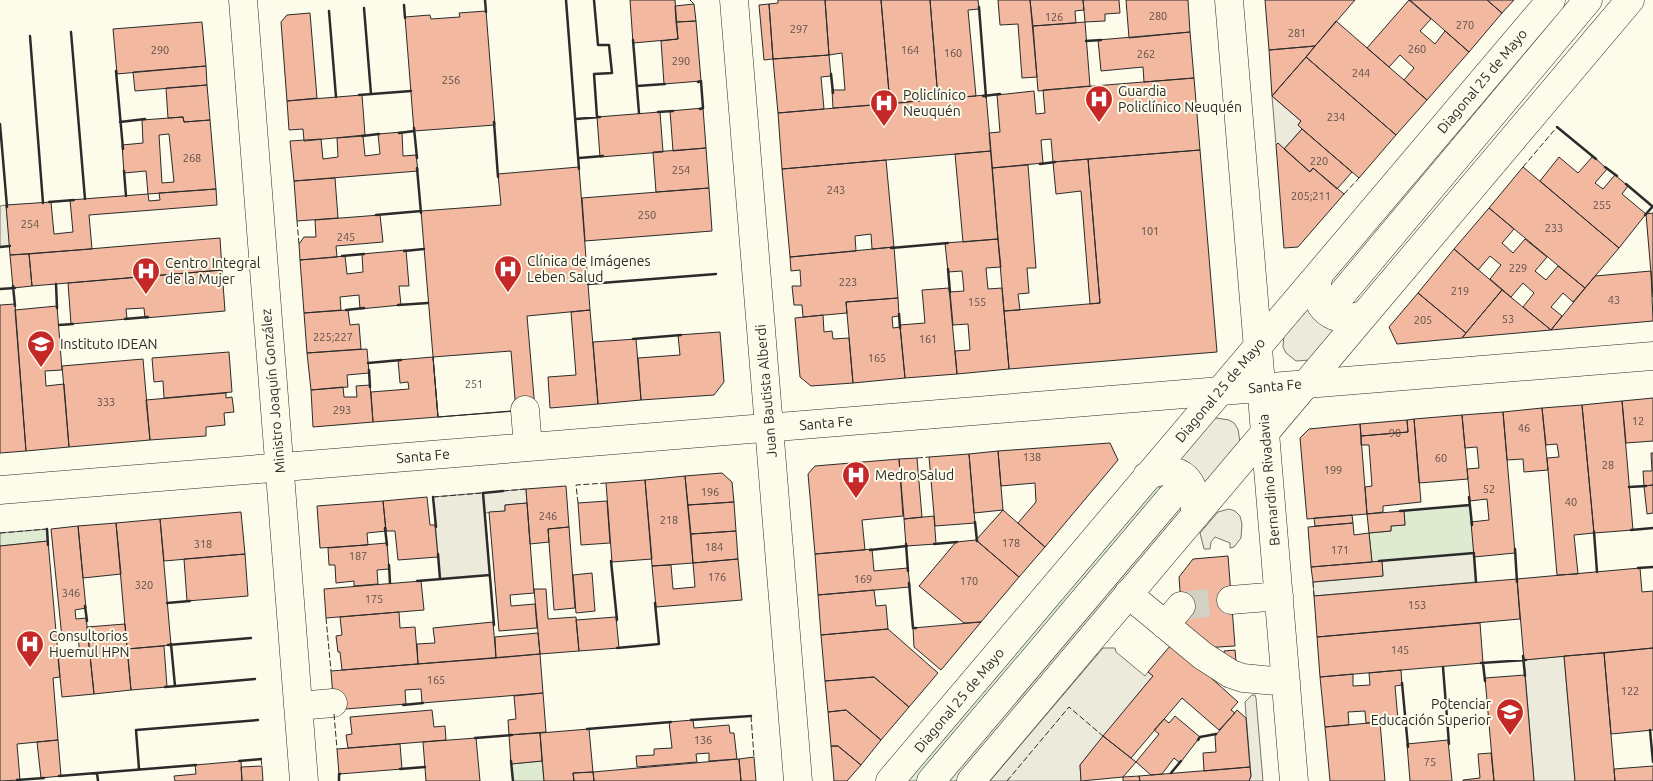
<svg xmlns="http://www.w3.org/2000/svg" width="1653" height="781" font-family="Ubuntu,sans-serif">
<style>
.green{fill:#deebd1;stroke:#74746e}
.parking{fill:#eceadb;stroke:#74746e}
.building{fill:#f2b8a0;stroke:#2b2b2b;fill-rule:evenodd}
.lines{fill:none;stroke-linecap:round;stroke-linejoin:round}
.minor-tunnel{stroke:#d3d1c4;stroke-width:28;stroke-dasharray:28 14;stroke-linecap:butt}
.minor-casing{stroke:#2b2b2b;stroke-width:29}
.major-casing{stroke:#2b2b2b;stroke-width:29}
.minor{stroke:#fdfbea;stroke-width:28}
.major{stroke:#fdfbea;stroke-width:28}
.fence{stroke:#2b2b2b;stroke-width:1;stroke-dasharray:6 2.5;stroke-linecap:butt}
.wall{stroke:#2b2b2b;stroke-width:2.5}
.labels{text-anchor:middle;stroke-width:4;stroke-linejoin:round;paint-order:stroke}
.number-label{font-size:11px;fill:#5d4e48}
.street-label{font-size:14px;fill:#2b2b2b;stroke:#fdfbea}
.poi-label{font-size:14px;fill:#2b2b2b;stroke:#fdfbea;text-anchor:start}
</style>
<rect width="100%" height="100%" fill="#fdfbea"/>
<path class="green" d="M1156,484L1186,510L957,781H905Z
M1470,505L1474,553L1372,562L1369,533L1391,531V526L1405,525L1404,511Z
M47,529L48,541L0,546V533Z
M542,761L544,781H513L511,764Z"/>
<path class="parking" d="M1272,96L1301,121L1298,125L1302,129L1284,149L1276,145Z
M6,205L10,246L0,247V206Z
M1327,282L1357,307L1310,360L1296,361L1286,353L1283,347L1284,334Z
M1216,418L1229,420L1234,423L1238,429L1240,442L1186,510L1156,484L1210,421Z
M526,489L527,503L505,505V511L485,513L490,575L440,579L433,497Z
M1229,509L1235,511L1240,516L1242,524L1241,538L1234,547L1230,548V543L1215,537L1211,542L1210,549H1204L1200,533L1218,512Z
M1474,553L1476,582L1314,596L1313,582L1383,576L1382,561Z
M1103,648H1115L1116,652L1145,676L1148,672L1153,676L1080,765L1081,781H990Z
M1564,656L1575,781H1534L1524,660Z
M1252,695H1255L1256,698L1263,781H1249L1251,776L1245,702Z"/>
<path class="building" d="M630,0H675L678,39L633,43Z
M778,0H825L829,55L773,59L769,4L778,3Z
M825,0H881L890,104L833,108L832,90H845L842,53L829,55Z
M881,0H930L938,99L890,104Z
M930,0H978L979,9L968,10L976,96L938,99Z
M998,0H1030L1037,77L1022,78L1018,24L1000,25Z
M1030,0H1083L1084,10L1075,11L1076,23L1033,26Z
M1083,0H1119L1120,13L1105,14V21L1085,22Z
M1126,0H1188L1190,32L1129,38Z
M1265,0H1355L1315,46L1269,50Z
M1409,0L1431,19L1420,31L1435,44L1445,31L1469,52L1427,100L1404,80L1414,68L1400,55L1389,67L1367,48Z
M1410,0H1487L1502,13L1469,52Z
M1487,0H1514L1502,13Z
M694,4L696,21L676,22L675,6Z
M769,4L773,59L764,60L759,5Z
M486,11L495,125L414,131L405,17L430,15L431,19L460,17L459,13Z
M310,13L317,98L287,101L281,22L287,15Z
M696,21L701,81L664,84L661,41L678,39L676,22Z
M1336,21L1427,100L1396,135L1306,57Z
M202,22L206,66L117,74L113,29Z
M1085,22L1090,86L1038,91L1033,26Z
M1190,32L1194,78L1144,82L1143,67L1101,71L1098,40Z
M1315,46L1306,57L1272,96L1269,50Z
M829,55L831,76L821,77L824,109L778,113L773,59Z
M1306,57L1396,135L1359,178L1302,129L1298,125L1301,121L1272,96Z
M206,66L207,85L135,91L133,72Z
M1194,78L1200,150L1053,162L1051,139L1041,140L1043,163L992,168L989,133L1000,132L997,95L1034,91L1036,114L1045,113L1043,90Z
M207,85L210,120L184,122L183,117L168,118L166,88Z
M362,95L365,135L304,141L303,129L289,130L287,101Z
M986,95L991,151L782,169L778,113Z
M703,108L706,148L673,151L670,111Z
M660,112L663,152L600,157L597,117Z
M183,117L184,122L210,120L216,189L148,194L146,171L124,173L122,145L143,143L142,120ZM169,134L174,182L162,183L159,135Z
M1302,129L1352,172L1337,189L1313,168L1310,172L1284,149Z
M402,132L403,156L416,155L418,171L294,181L290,141L321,139L323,159L338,157L337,138L363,136L365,156L380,154L378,134Z
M1278,143L1310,172L1313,168L1344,194L1298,247L1284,248L1276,145Z
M706,148L709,188L656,192L653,152Z
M1200,150L1217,352L1009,369L1004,311L1100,303L1088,159Z
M991,151L998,239L963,242L955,154Z
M1593,156L1607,169L1595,183L1603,189L1615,175L1628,186L1622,194L1646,214L1619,248L1540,181L1559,157L1578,173Z
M1088,159L1100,303L1090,304L1081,191L1056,194L1053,162Z
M886,160L894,247L872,249L871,234L855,236L856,251L790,257L782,169Z
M1028,165L1036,268H1027L1029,293L1018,294L1020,310L1004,311L992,168Z
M579,167L590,310L527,316L535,409L438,417L421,211L501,205L498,174Z
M1523,167L1619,248L1585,288L1489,208Z
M335,178L338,218L297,221L294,181Z
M709,188L712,231L585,241L582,198Z
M216,189L217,205L89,215L92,249L10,255L6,205L51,202L54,234L73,232L70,200L148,194L149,201L160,200L159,193Z
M1489,208L1514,229L1502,243L1513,253L1525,239L1547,257L1535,271L1546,280L1558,266L1585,288L1573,302L1563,293L1551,307L1562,316L1551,330L1523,307L1534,293L1523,283L1511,297L1490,279L1501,265L1490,256L1478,270L1454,249Z
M1653,213V297L1646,214Z
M380,215L383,242L336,246L337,257L300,260L299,244L304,237H316L315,220Z
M220,238L222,270L32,286L29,254Z
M998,239L1001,267L986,268L988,289L1002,288L1009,369L957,374L955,351L970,350L968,324L953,325L950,292L964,291L962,271L948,272L945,243Z
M894,247L898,298L846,302L847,313L803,317L802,305H794L792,286H801L800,270L791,271L790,257Z
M1454,249L1502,290L1466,333L1418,293Z
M406,250L409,286H399L401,305L360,309L359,295L340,297L341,310L304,313L300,260L345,256L347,274L363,272L362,254Z
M29,254L32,286L13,288L10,255Z
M222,270L225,311L145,318L144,308L126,309L127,319L71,324L68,283Z
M1651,271L1653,321L1551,330L1595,276Z
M949,288L957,374L905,378L900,325L925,323L922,290Z
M1502,290L1551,330L1462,338L1466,333Z
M1418,293L1466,333L1462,338L1397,344L1389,327Z
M898,298L899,316L892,317L893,328L900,327L905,378L853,383L846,302Z
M15,304L26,451L0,453V305Z
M57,306L62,370L45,371L46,386L64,384L69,447L26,451L15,310Z
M348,310L350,325L359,324L361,349L307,353L304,313Z
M590,310L598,404L550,408L548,377L576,375L571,312Z
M823,315L824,332L832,331L833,339L849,338L853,383L811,386L800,377L795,318Z
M720,332L724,382L714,395L641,400L638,358L680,355L678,335Z
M636,339L641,400L598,404L593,342Z
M367,349L369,373L347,375L348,387L311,390L307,353Z
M511,351L516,411L438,417L433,357Z
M229,352L232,392L164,398L163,381L154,382L152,358Z
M433,357L438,417L373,422L371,392L409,389L408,382L400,383L398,360Z
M143,359L150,440L69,447L62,366Z
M370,385L373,422L313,427L311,390L343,387L344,397H357L356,386Z
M226,393V398L232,397L234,412L224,413L225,425L206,427V436L150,440L146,400Z
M1653,398V441L1626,443L1622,401Z
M1622,401L1633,530L1594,533L1582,405Z
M1582,405L1594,533L1574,535L1578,574L1557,575L1547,458L1559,457L1557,444L1546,445L1542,408Z
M1542,408L1548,470L1524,472L1523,459L1507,460L1503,412Z
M1503,412L1515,553L1474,557L1471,522L1489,520L1487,499L1470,501L1467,469L1479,468L1477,447L1465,448L1462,415Z
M1462,415L1468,479L1419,483L1414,419Z
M1414,419L1421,502L1383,506V512L1367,514L1365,487L1372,486L1369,445H1361V436L1408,432L1407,420Z
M1407,420L1408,432L1361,436L1360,424Z
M1360,424L1367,514L1307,519L1300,438L1309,429Z
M1110,443L1118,460L1045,547L1018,523L1036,502L1035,483L1001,486L998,451Z
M998,451L1003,510L974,513L969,454Z
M1651,453H1653V485L1644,486L1643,471H1652Z
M969,454L975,523L935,526L929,457Z
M917,458L922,517L904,519L899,459Z
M899,459L903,516L862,520L865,550L815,554L808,474L815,466Z
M722,473L732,482L734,502L688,505L685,476Z
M685,476L693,563L652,566L645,480Z
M645,480L652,559L612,562L606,483Z
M1653,485V513L1647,514L1644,486Z
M566,486L569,527L548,529L549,542L530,544L526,489Z
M427,497L430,525H435L438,557L398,560L395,531H386L383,501Z
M383,501L386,531L367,533L368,545L320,548L317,506Z
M607,501L610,543L581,545L578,503Z
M734,502L736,531L691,534L688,505Z
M527,503L534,593L510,595L511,606L535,604L537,628L499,631L489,512L505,511V505Z
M1003,510L1045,547L1019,577L976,540Z
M1404,511L1405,525L1391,526V531L1369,533L1367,514Z
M241,512L245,554L164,561L160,519Z
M1352,515L1353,523L1315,526L1314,518Z
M934,516L936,544L906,546L904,519Z
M160,519L171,645L127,649L116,523Z
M116,523L121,574L83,578L78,526Z
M1353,523L1354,535L1369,533L1372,562L1311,567L1308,527Z
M78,526L86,608L75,610L76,619L86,618L88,635L62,638L51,529Z
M569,527L575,608L554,610L548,529Z
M736,531L738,559L693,563L691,534Z
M976,540L1019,577L981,622L964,623L919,586L956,542Z
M48,541L60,677L53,678L58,740L17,744L20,780L0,781V546Z
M387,543L389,569L377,570L378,584L354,586V581L336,583L335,565H329L328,548Z
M872,549L874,571L908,568L910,587L818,595L815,554Z
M245,554L248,596L187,601L184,559Z
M1228,556L1235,646L1202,648L1183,632L1179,577L1193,559Z
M738,559L742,600L656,607L652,566L671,565L673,589L695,587L693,563Z
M1382,561L1383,576L1313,582L1311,567Z
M1640,568L1642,592L1653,591V648L1524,660L1517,579Z
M592,573L595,611L576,613L573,575Z
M1517,579L1520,619L1317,637L1314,596Z
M421,581L424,610L326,618L324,589Z
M534,589H546L548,619L576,617L579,651L540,654Z
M874,590L876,606L886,605L888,629L821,635L818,595Z
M399,612L400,628L415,627L418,664L342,670L340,652H338L336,636L342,635L340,617Z
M616,617L619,648L579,651L576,620Z
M493,622L496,658L418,664L417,644L435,643L433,628Z
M981,622L941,670L914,647L913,628Z
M1480,623L1483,663L1320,677L1317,637Z
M125,624L131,690L94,694L87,627Z
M888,629L938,673L909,707L874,677L825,681L821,635Z
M538,633L540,654L496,658L495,637Z
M88,635L94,694L62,697L58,658L80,656L78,636Z
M1176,639L1200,668L1238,702L1231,710L1235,713L1219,730L1182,698L1131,758L1103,736L1153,676L1148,672Z
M164,646L167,687L131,690L127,649Z
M1653,648V730L1611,734L1604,653Z
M1235,650L1236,661L1225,662L1224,651Z
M1604,653L1615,781H1575L1564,656Z
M540,654L543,693L422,703L421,689L405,690L406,704L334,710L331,671Z
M1401,670L1402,685L1395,686L1398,720L1366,723L1365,711L1348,712L1349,725L1325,727L1320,677L1353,674V686L1370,685L1369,673Z
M1525,675L1534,781H1494L1485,678Z
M874,677L909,707L881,740L846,710L828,712L825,681Z
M543,693L546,732L509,735L508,720L516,719L514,696Z
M432,710L434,727L445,726L446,740L348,748L346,735L352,734L350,717Z
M846,710L881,740L861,765L838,746H831L828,712Z
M1237,710L1246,718L1250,767L1204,771L1203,753L1216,752L1215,736Z
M1175,716L1200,737L1180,763L1174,758L1162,774L1151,775L1136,762L1159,734L1154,730L1164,719L1169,723Z
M693,720L694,728L729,725L730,733H734L737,759L709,761V753L696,754L697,762L637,767L636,756L654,755V749L672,748L669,722Z
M1380,722L1385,781H1330L1325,727Z
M589,729L593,772L573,773L574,781H544L540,733Z
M540,733L542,761L511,764L509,735Z
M1103,736L1136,762L1123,777L1081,781L1080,765Z
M476,738L480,781H426L423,742Z
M58,740L61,776L41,778L37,742Z
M1448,740L1452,781H1410L1407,744Z
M400,744L402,769L339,774L337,749Z
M831,746H838L861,765L847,781H834Z
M1491,753L1494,781H1463V780L1480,778L1478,754Z
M754,757L756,781H741L739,759Z
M739,759L741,781H594L593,772Z
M241,761L242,781H175L174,776L196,774L195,765Z
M262,766L263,781H242L241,767Z
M1653,766V781H1615L1614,769Z
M1250,767L1251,776L1249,781H1140L1139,776Z
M593,772L594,781H574L573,773Z
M1139,776L1140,781H1123V777Z"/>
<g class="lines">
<path class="minor-tunnel" d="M1181,606L1231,600"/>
<g class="minor-casing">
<path id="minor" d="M243,0L304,781
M734,0L798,781
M1229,0L1294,781
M1342,294L1588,0
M525,410L528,447
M0,490L1653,356
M1128,594L1203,656L1231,674L1243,678L1286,682
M1231,600L1279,596
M1165,625L1181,606
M298,706L333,703
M931,781L1171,497"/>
</g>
<g class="major-casing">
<path id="major" d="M1319,275C1309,308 1335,327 1365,314
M1147,476C1182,460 1199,483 1194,517
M890,781L1551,0
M971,781L1630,0"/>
</g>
<use href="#minor" class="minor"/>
<use href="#major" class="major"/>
<path class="fence" d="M690,0L694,4
M1523,167L1557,127
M1344,194L1359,178
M297,221L299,244
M917,458L929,457
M503,491L526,489
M433,497L483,493
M578,503L576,485L606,483
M0,533L47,529
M1313,582L1314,596
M326,618L331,671
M334,714L337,749
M751,716L754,757
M261,759L262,766
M1007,781L1069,707L1103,736"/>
<path class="wall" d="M485,0L486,12
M566,0L579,169
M594,0L598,45H609L612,73L594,74L597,117
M404,5L405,18
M979,7L986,97
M364,8L371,94
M329,11L336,97
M71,32L85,199
M30,36L43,203
M633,40L639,113
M1086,41L1101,40
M116,71L123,149
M831,74L833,93
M698,82L701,81L703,108L700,109
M637,86L665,84
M359,95L411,91
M983,96L1000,94
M658,112L673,111
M576,119L600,117
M120,122L145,119
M494,122L498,177
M0,124L7,207
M1557,127L1596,159
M414,128L417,158
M399,133L414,131
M362,136L379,134
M579,158L603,156
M1040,164L1055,162
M1605,167L1617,176
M417,168L421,213
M124,171L126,196
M1626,184L1652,206
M49,202L74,200
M376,215L421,211
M1645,215L1653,206
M0,247L10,246
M891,248L948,243
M404,251L424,249
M342,256L364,254
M948,269L950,292
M56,284L57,308
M588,284L716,274
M13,286L15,306
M0,289L15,288
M398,305L428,303
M346,310L364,308
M899,314L900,328
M125,319L148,317
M59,325L73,324
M633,339L681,335
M368,363L401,360
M369,370L370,387
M1629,487L1646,486
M433,497L436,527
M1469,497L1472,525
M1400,511L1470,505
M975,522L977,541
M385,528L387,545
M47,529L48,545
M1631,530L1653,528
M1594,532L1597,572
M906,544L908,571
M934,544L957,542
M1515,549L1517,582
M870,550L907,546
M438,554L440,579
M1474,555L1476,582
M611,561L617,620
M1379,561L1474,553
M389,565L390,583
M1638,568L1653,567
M417,581L490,575
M909,583L913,628H916
M167,603L190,601
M85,606L87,621
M494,625L483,493L503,491
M171,644L175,686
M168,645L251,638
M617,648L659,644L655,603
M1523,656L1525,676
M1481,663L1526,660
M1483,663L1485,681
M1443,667L1449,744
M1402,683L1408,747
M165,687L255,679
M403,705L423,703
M691,720L751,716
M587,729L671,722
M1650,730L1653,762
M475,738L512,735
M1198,740L1200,737L1216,734
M239,761L261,759
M511,761L513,781
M139,769L136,730L258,720
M400,769L425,767
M97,773L98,781
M1171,773L1181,761
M59,776L196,765
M17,780L44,778
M339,781V774H340"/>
</g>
<defs>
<g id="hospital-pin" transform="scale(1.4375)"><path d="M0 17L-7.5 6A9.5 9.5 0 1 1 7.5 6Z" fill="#c62828" stroke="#fdfbea"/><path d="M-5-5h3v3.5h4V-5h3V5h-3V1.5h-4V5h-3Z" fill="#fff"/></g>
<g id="university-pin" transform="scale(1.4375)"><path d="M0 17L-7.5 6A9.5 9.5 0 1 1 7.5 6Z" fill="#c62828" stroke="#fdfbea"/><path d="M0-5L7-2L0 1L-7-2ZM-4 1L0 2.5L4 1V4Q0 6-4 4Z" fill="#fff"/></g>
</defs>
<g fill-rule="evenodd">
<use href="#hospital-pin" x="1099" y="99"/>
<use href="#hospital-pin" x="884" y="103"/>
<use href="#hospital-pin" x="508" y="269"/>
<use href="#hospital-pin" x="146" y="271"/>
<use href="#university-pin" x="41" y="344"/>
<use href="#hospital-pin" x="856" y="475"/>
<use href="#hospital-pin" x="30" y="644"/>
<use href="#university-pin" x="1510" y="712"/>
</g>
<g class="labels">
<g class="number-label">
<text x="1158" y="20">280</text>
<text x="1054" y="21">126</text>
<text x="1465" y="29">270</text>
<text x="799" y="33">297</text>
<text x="1297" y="37">281</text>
<text x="1417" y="53">260</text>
<text x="160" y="54">290</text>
<text x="910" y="54">164</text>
<text x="953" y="57">160</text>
<text x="1146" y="58">262</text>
<text x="681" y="65">290</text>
<text x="1361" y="77">244</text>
<text x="451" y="84">256</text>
<text x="1336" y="121">234</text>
<text x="192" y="162">268</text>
<text x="1319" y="165">220</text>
<text x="681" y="174">254</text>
<text x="836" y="194">243</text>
<text x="1311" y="200">205;211</text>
<text x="1602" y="209">255</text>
<text x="647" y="219">250</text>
<text x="30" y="228">254</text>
<text x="1554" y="232">233</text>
<text x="1150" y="235">101</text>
<text x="346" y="241">245</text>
<text x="1518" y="272">229</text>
<text x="848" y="286">223</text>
<text x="1460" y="295">219</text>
<text x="1614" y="304">43</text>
<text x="977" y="306">155</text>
<text x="1508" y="323">53</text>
<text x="1423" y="324">205</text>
<text x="333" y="341">225;227</text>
<text x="928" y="343">161</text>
<text x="877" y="362">165</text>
<text x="474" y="388">251</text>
<text x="106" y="406">333</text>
<text x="342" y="414">293</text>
<text x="1638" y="425">12</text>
<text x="1524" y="432">46</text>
<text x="1395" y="437">90</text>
<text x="1032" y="461">138</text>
<text x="1441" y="462">60</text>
<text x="1608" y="469">28</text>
<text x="1333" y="474">199</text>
<text x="1489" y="493">52</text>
<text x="710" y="496">196</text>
<text x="1571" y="506">40</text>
<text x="548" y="520">246</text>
<text x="669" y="524">218</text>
<text x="1011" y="547">178</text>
<text x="203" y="548">318</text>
<text x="714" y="551">184</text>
<text x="1340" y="554">171</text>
<text x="358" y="560">187</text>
<text x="717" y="581">176</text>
<text x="863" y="583">169</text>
<text x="969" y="585">170</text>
<text x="144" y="589">320</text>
<text x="71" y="597">346</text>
<text x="374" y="603">175</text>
<text x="1417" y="609">153</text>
<text x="1400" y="654">145</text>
<text x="436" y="684">165</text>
<text x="1630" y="695">122</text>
<text x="703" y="744">136</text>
<text x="1430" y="766">75</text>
</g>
<g class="street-label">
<text transform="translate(1482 81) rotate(-50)" y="5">Diagonal 25 de Mayo</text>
<text transform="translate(1275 386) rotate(-5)" y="5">Santa Fe</text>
<text transform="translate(1220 390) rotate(-50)" y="5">Diagonal 25 de Mayo</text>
<text transform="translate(273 391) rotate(-95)" y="5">Ministro Joaquín González</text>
<text transform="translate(766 391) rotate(-95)" y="5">Juan Bautista Alberdi</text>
<text transform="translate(826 423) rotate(-5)" y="5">Santa Fe</text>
<text transform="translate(423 456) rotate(-5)" y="5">Santa Fe</text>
<text transform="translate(1269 480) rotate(-95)" y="5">Bernardino Rivadavia</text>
<text transform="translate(959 700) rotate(-50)" y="5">Diagonal 25 de Mayo</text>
</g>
<g class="poi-label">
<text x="1118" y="96">Guardia<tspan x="1118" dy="16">Policlínico Neuquén</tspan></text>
<text x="903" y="100">Policlínico<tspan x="903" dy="16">Neuquén</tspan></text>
<text x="527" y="266">Clínica de Imágenes<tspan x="527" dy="16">Leben Salud</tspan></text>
<text x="165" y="268">Centro Integral<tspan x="165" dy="16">de la Mujer</tspan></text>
<text x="60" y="349">Instituto IDEAN</text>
<text x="875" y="480">Medro Salud</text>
<text x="49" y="641">Consultorios<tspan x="49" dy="16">Huemul HPN</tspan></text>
<text x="1491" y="709" text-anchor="end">Potenciar<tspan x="1491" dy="16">Educación Superior</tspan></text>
</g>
</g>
</svg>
